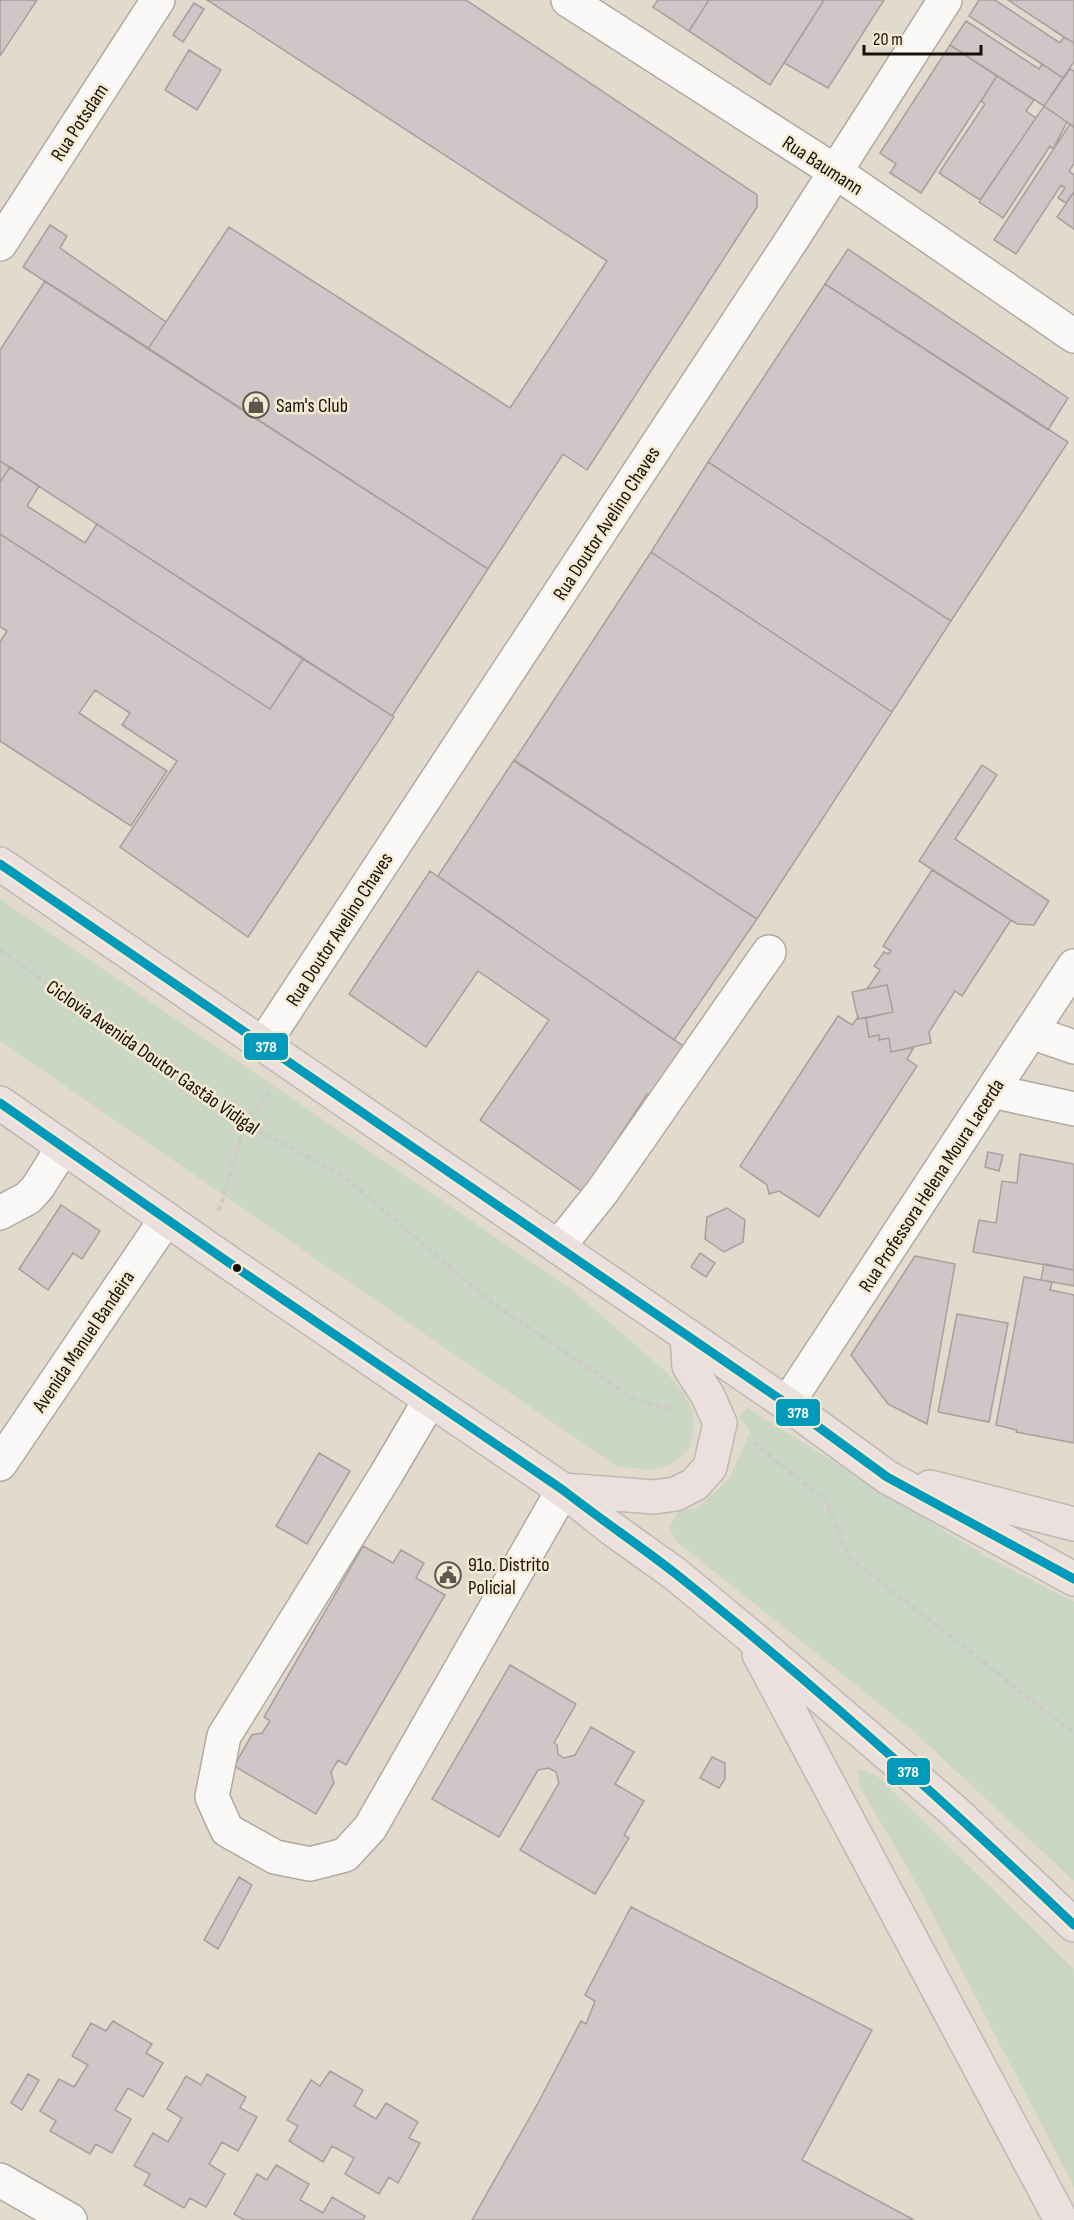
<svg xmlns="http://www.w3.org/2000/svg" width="1074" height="2220" font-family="'Sofia Sans Condensed',sans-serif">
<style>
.green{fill:#cad7c4}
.building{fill:#d1c6c7;stroke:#a69f9d;stroke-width:1.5}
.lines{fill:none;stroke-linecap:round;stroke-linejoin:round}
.minor-casing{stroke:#b0aaa0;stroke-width:36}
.highway-casing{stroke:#bdb9b2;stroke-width:36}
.path{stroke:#cecbc7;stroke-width:4;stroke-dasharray:6 3;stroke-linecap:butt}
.minor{stroke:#fbf9f8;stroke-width:33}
.highway{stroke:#ebe0de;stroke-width:33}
.bus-1-casing{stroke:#f7ead2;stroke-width:14}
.bus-1{stroke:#029aba;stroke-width:9}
.bus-dot{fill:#161109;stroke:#f7ead2;stroke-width:2}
.labels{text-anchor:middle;stroke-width:5;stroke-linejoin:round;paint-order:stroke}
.street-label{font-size:20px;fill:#161109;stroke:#f7ead2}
.poi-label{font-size:20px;fill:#161109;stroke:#f7ead2;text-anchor:start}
.line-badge{stroke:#f7ead2;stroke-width:2}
.badge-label{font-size:16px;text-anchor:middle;font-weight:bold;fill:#fff}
</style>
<rect width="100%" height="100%" fill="#e2dacd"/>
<path class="green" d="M0,899L571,1289L665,1371L682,1391L692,1409L694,1429L689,1449L672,1464L650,1470L616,1466L0,1041Z
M747,1408L987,1557L1074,1602V1881L913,1731L675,1540L669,1526L678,1511L697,1508L729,1479L751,1431L739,1418Z
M857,1769L876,1775L1074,1969V2187L919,1888L860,1787Z"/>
<path class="building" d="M0,0H37L0,56Z
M207,0H466L757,195V207L587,470L563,454L488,569L148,349L229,227L510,408L607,261Z
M658,0H709L689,31L653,7Z
M709,0H824L770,85L689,31Z
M824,0H884L828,88L784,63Z
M979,0H995L1060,43L1064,37L1074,43V62L1063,78L969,16Z
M1008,0H1074V43L1064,37Z
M194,3L204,9L183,42L173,35Z
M966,21L1039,69L1042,64L1063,78L1044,106L950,45Z
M950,45L997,76L921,193L890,173L896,164L880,153Z
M189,50L221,70L197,110L165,90Z
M1070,69L1074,71V127L1044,106Z
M997,76L1034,100L1026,111L1036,118L980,200L939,173L985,104L981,101Z
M1044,106L1067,122L1053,149L1050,146L1003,218L979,202Z
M1070,124L1074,127V164L1069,171L1074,175V192L1066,203L1058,198L1065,188L1061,185L1016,254L994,240Z
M1074,192V229L1057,217Z
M50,225L67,236L60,248L166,322L148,349L23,267Z
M848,249L1068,398L1048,430L825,284Z
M45,281L488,569L392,716L0,461V350Z
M825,284L1068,442L951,621L708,462Z
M0,461L10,467L0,482Z
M708,462L951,621L892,712L651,552Z
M10,467L39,486L27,506L85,543L97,524L303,659L270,709L0,534V482Z
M0,534L270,709L303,659L394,717L248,937L120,847L177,761L122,725L130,713L95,690L79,713L167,771L131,826L0,741V642L7,631L0,627Z
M651,552L892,712L757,919L514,761Z
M514,760L757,919L674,1040L438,876Z
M982,765L997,775L955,839L1049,901L1034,925L1017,924L919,861Z
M932,870L1011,920L962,996L955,991L929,1032L931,1043L891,1052L889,1038L879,1040V1035L869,1037L866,1018L893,1012L887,985L867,989L880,970L874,966L884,952L888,954L891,951L883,946Z
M430,871L692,1052L659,1102L647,1094L583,1192L480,1120L549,1020L478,971L426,1047L349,994Z
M887,985L893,1012L858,1019L852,992Z
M838,1016L852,1025L858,1017V1019L866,1018L869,1037L879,1035V1040L889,1038L891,1052L914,1047L907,1059L917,1066L819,1217L779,1191L769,1194L767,1185L740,1166Z
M988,1152L1003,1155L999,1171L985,1167Z
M1020,1154L1074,1164V1270L973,1252L979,1220L996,1223L1002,1181L1017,1183Z
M61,1205L100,1231L82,1259L73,1253L48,1290L19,1269Z
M727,1208L745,1220L743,1242L724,1252L705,1239L707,1217Z
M700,1253L715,1263L706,1277L691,1267Z
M915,1256L955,1264L927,1424L888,1404L851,1355Z
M1044,1264L1074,1270V1286L1041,1280Z
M1024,1277L1052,1282L1050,1290L1074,1295V1443L1016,1432L1017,1430L996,1425Z
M957,1314L1008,1323L989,1422L938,1412Z
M319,1453L350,1471L307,1544L276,1526Z
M363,1546L393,1563L401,1550L424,1563L416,1578L445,1595L346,1765L338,1760L331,1772L334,1783L316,1814L234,1766L252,1735L262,1733L270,1721L264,1717Z
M510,1665L576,1704L554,1743L557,1745L558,1754L564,1758L575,1755L591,1727L634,1752L615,1784L644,1801L624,1835L629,1838L595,1894L520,1850L559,1783L556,1772L549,1768L538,1770L499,1837L432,1799Z
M712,1757L725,1763V1779L719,1788L700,1778Z
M239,1877L252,1885L218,1949L204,1940Z
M631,1907L872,2030L802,2160L914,2220H472L538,2103L581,2021L586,2024L595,2001L585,1995Z
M113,2021L152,2044L146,2053L163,2063L143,2097L128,2088L115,2110L131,2119L112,2153L96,2144L90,2154L50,2131L56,2121L40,2111L59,2079L74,2087L88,2065L72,2056L91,2023L106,2031Z
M330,2071L363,2090L354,2106L376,2119L386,2103L418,2122L409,2138L420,2143L398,2183L389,2177L379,2194L345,2174L354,2158L332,2146L323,2162L289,2141L298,2126L287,2120L311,2080L320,2086Z
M28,2074L39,2080L22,2110L11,2103Z
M207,2074L246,2097L240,2108L257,2117L238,2151L222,2142L209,2164L225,2174L206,2207L190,2198L184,2208L144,2185L150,2174L134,2166L153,2133L168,2142L182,2118L167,2109L186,2076L201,2085Z
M276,2165L309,2184L300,2200L323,2213L332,2197L365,2216L363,2220H244L234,2214L257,2174L267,2180Z"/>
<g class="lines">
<g class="minor-casing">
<path id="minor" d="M568,0L836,172L1074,336
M0,244L158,0
M1031,1032L1074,1047
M264,1043L793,238L945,0
M992,1091L1074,1109
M0,1213L28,1198L38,1187L63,1147
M558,1247L602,1192L769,952
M430,1400L387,1473L224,1736L212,1797L227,1830L275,1857L310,1864L345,1855L370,1828L563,1490
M787,1404L1074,966
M0,1464L166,1219
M0,2180L70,2220"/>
</g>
<g class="highway-casing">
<path id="highway" d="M0,864L787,1404L887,1477L1074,1579
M0,1103L228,1262L563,1490L611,1528L674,1573L750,1636L954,1811L1074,1925
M930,1487L1074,1524
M563,1490L654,1497L676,1494L695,1484L710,1467L720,1423L708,1396L689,1366L687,1335
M759,1654L1061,2220"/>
</g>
<path class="path" d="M0,950L245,1124L341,1174L491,1302L633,1398L672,1410
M218,1211L221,1205L245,1124L269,1092
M753,1443L825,1499L849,1557L1074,1733"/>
<use href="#minor" class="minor"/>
<use href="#highway" class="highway"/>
<g class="bus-1-casing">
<path id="bus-1" d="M0,864L787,1404L887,1477L1074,1579
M0,1103L228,1262L563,1490C600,1519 639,1545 676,1574C814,1684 946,1803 1074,1925"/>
</g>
<use href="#bus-1" class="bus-1"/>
</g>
<defs>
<g id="shop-ring" transform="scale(1.35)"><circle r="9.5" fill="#f7ead2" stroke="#5d574e" stroke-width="1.5"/><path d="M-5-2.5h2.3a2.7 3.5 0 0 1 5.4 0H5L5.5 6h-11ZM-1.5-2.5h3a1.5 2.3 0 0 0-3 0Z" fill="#5d574e"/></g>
<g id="civic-ring" transform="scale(1.35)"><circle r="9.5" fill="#f7ead2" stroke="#5d574e" stroke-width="1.5"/><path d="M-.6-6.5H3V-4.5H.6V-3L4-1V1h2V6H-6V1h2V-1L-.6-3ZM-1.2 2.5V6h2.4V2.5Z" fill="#5d574e"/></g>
</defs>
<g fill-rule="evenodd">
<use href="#shop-ring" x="256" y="405"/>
<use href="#civic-ring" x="448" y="1575"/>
</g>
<circle class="bus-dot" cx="237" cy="1268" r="5"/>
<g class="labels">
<g class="street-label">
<text transform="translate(79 122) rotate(-57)" y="7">Rua Potsdam</text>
<text transform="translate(823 165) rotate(33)" y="7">Rua Baumann</text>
<text transform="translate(606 523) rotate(-57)" y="7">Rua Doutor Avelino Chaves</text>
<text transform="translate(339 929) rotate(-57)" y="7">Rua Doutor Avelino Chaves</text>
<text transform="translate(153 1057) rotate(35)" y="7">Ciclovia Avenida Doutor Gastão Vidigal</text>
<text transform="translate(931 1185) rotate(-57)" y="7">Rua Professora Helena Moura Lacerda</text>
<text transform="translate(83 1341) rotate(-56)" y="7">Avenida Manuel Bandeira</text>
</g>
<g class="poi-label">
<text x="276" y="412">Sam's Club</text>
<text x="468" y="1571">91o. Distrito<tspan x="468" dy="23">Policial</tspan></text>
</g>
</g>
<g class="line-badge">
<rect x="243" y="1032" width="46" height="29" rx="6" fill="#029aba"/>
<rect x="775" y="1398" width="46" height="29" rx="6" fill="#029aba"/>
<rect x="886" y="1757" width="45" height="29" rx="6" fill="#029aba"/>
</g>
<g class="badge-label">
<text x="266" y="1052">378</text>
<text x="798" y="1418">378</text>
<text x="908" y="1777">378</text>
</g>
<path d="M864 45v9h117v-9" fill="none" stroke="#161109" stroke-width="3"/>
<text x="873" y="45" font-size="18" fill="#161109" stroke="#f7ead2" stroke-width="4.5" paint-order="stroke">20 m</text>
</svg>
